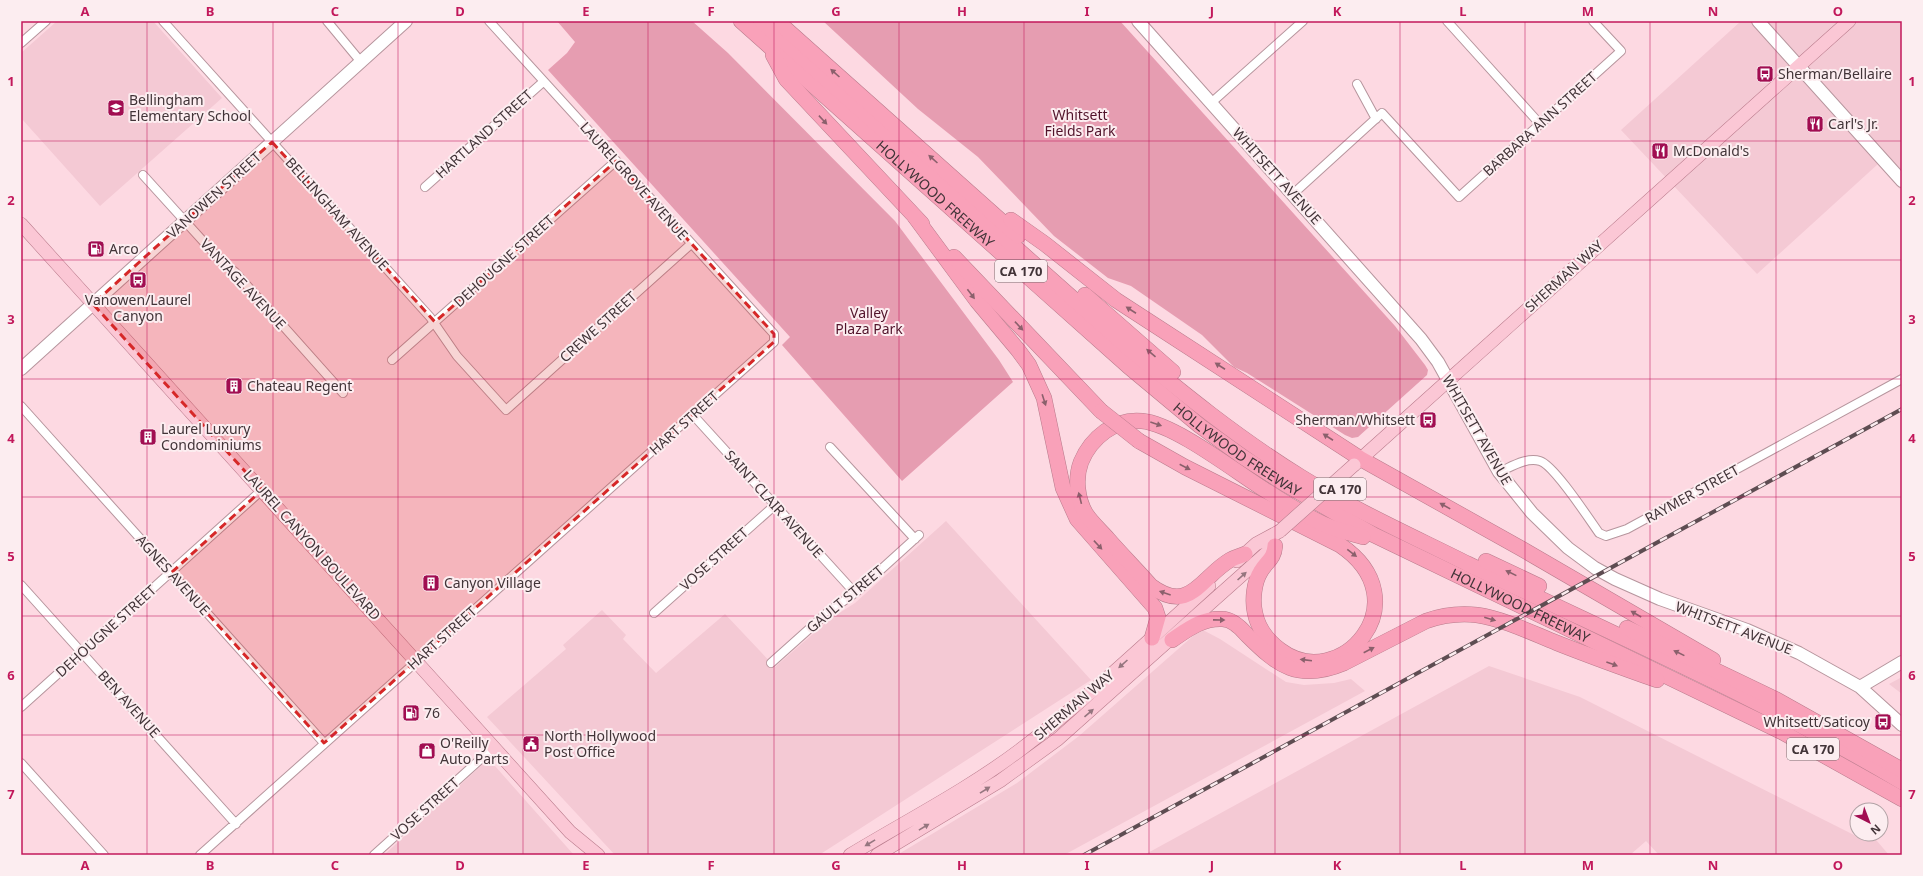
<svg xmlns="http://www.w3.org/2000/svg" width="1923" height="876" font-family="'Noto Sans',sans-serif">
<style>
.built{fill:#f4c9d4}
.green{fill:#e69db1}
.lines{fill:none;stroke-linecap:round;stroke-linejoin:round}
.street-casing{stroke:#b6959d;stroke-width:10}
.secondary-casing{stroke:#b6959d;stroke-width:14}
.primary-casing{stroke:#b97b8c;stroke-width:14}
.highway-casing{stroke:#b97b8c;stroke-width:16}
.street{stroke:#fff;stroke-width:8}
.secondary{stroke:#fff;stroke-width:12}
.primary{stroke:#fbc7d5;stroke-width:13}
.highway{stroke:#f9a1b9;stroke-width:15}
.rail-casing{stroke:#5e4d52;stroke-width:4}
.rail{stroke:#fcedf0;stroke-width:2.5;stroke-dasharray:8;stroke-linecap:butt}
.primary-bridge-casing{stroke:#b97b8c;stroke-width:14;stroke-linecap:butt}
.highway-bridge-casing{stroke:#b97b8c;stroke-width:16;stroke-linecap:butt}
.primary-bridge{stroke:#fbc7d5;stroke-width:13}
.highway-bridge{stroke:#f9a1b9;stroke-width:15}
.oneway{fill:#8b606c}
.oneway2{fill:#95767f}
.marked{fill:#d62828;fill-opacity:0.2;stroke:#d62828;stroke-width:3;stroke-dasharray:8 5;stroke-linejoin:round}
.grid{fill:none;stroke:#c2185b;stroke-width:1;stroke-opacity:0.55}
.labels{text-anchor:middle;stroke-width:4;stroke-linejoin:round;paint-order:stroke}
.shield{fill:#fcedf0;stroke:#7a6c6f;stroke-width:1}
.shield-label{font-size:13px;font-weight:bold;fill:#423438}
.poi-label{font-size:14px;fill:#423438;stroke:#fcedf0;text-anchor:start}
.park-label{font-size:14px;fill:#51132a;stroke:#fcedf0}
.street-label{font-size:14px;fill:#423438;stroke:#fcedf0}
.neatline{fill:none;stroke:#c2185b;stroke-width:1.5}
.grid-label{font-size:13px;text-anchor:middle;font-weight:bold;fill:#c2185b}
</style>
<rect width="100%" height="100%" fill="#fdd9e2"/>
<path class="built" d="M57,21H153L222,98L100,206L21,118V53Z
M1741,21H1902V191L1878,164L1757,274L1621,130Z
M946,521L1091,680L819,855H615L487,717L566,649L563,645L602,610L626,635L623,639L656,673L725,614L775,667L830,619L855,603Z
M1201,629L1220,639L1286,682L1304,685L1334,683L1351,679L1365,691L1064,855H897L1017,783L1079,736Z
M1489,666L1580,697L1864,840L1871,834L1889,855H1659L1646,841L1630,855H1144Z
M1902,677V694L1889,684Z
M483,764L495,766L574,855H384Z"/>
<path class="green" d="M557,21H692L728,53L895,221L999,360L1013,382L902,481L782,345L790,337L548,70L567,53L575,42Z
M823,21H1120L1395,326L1425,365L1428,370L1427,375L1358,437L1352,438L1345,435L1247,373L1234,367L1202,335L1131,286L1108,278L1054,236L978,157L918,109Z"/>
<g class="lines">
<g class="street-casing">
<path id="street" d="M163,21L430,317L457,356L506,410L691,244
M327,21L361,62
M1447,21L1540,124
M21,43L46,21
M1357,84L1376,119
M1211,103L1303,21
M143,175L222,262L235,272L343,393
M425,187L543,82
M1293,194L1382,113L1459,197L1621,51L1593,21
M392,360L616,161
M21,406L324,743
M693,415L855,593
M830,447L915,539
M1499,472C1511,467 1526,457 1540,461C1554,465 1589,519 1599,533L1606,536L1627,529L1902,379
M21,585L236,824
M654,613L774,506
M771,663L828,612L855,593L919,535
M21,707L262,490
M21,763L104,855
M200,855L774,342V334L489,21
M374,855L494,747"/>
</g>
<g class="secondary-casing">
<path id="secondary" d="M1138,21L1421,339L1438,362L1499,472L1532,513L1568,548L1595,568L1615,579L1660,599L1747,630L1799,653L1860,687L1902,725
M1758,21L1902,181
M21,369L406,21
M1860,687L1902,662"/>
</g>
<g class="primary-casing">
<path id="primary" d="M21,224L570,832L598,855
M1354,465L1849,21
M1237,561L1256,544L1280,531
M850,855C906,821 967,790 1020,750C1086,700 1147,642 1209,586
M877,855L1000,781L1058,739L1271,549"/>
</g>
<g class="highway-casing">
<g id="highway">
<path id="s1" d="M741,21L1128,366L1200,426L1243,457L1285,484L1374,535L1782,732L1902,799"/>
<path d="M761,21L1125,345C1181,392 1238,438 1301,477C1354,510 1412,536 1468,564C1614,635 1763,699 1902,782"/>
<path d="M777,21L1018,236"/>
<path d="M773,55L786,79L922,224"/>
<path d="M915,217L977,301L1018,350L1029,365L1044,398L1063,488L1077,519L1155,608L1158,617L1152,638"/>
<path d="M1011,220L1045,244L1116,300L1361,459L1522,549L1713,660"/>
<path d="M954,257L1101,411"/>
<path d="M1085,295L1173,372"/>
<path d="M1139,441L1185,467L1340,545C1423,601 1340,695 1280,650C1268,641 1258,628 1255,613C1252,600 1254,582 1261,571C1267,561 1274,559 1275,546"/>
<path d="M1245,554C1240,556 1235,557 1230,560C1201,577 1190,615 1151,586C1137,570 1122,555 1108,539C1101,531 1092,523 1086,514C1077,499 1075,478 1081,462C1091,438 1115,418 1142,421C1175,424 1236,472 1265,490C1285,503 1307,517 1328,526C1339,531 1351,533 1363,537"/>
<path d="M1486,561L1539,586"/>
<path d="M1627,628L1777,700L1902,770"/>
<path d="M1172,640C1187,630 1202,618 1222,619C1231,619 1241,628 1247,635C1278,666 1298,682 1344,663L1426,621C1443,615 1460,613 1477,615C1504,619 1532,633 1557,643C1590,656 1623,668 1657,680"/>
</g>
</g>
<use href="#street" class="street"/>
<use href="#secondary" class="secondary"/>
<use href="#primary" class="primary"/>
<use href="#highway" class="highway"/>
<g class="rail-casing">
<path id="rail" d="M1084,855L1902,409"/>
</g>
<use href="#rail" class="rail"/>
<g class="primary-bridge-casing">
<path id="primary-bridge" d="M1280,531L1354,465"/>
</g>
<g class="highway-bridge-casing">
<path id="highway-bridge" d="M1101,411L1139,441"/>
</g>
<use href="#primary-bridge" class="primary-bridge"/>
<use href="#highway-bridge" class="highway-bridge"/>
</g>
<defs><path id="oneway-solid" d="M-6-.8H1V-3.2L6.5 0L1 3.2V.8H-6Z"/></defs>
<g class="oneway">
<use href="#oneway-solid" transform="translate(835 73) rotate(-138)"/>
<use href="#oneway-solid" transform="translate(823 120) rotate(47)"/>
<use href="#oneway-solid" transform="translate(933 159) rotate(-138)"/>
<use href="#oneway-solid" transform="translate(971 294) rotate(53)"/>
<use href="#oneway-solid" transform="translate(1131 310) rotate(-147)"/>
<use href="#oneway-solid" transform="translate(1019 326) rotate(47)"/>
<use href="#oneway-solid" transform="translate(1151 353) rotate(-139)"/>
<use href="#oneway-solid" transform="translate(1220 366) rotate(-147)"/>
<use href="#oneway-solid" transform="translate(1044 400) rotate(72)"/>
<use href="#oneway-solid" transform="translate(1156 424) rotate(19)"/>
<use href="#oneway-solid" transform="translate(1328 437) rotate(-147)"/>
<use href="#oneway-solid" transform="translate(1185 467) rotate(27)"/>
<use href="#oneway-solid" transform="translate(1080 498) rotate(-104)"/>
<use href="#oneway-solid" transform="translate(1445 506) rotate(-151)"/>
<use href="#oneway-solid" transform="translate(1098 545) rotate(47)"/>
<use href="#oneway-solid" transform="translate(1352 553) rotate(38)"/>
<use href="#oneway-solid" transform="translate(1511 573) rotate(-154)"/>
<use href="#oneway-solid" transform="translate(1165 593) rotate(-161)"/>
<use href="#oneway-solid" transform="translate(1636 614) rotate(-150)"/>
<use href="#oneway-solid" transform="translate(1490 619) rotate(16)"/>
<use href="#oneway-solid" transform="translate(1219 620) rotate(1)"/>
<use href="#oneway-solid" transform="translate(1369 650) rotate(-27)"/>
<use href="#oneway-solid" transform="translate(1679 653) rotate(-154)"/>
<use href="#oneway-solid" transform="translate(1306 660) rotate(-173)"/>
<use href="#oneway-solid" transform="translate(1612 664) rotate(20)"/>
</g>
<g class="oneway2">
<use href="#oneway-solid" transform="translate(1242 576) rotate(-42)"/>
<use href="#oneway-solid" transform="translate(1123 664) rotate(138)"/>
<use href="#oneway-solid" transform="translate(1089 713) rotate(-41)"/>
<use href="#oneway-solid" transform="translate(985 790) rotate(-32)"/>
<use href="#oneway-solid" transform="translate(924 827) rotate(-31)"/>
<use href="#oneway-solid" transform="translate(870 843) rotate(149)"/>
</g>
<path class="marked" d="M272,142L435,322L616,161L774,334V342L324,743L171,573L262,490L93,304Z"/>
<path class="grid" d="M147,21V855M273,21V855M398,21V855M523,21V855M648,21V855M774,21V855M899,21V855M1024,21V855M1149,21V855M1275,21V855M1400,21V855M1525,21V855M1650,21V855M1776,21V855M21,141H1902M21,260H1902M21,379H1902M21,497H1902M21,616H1902M21,735H1902"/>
<defs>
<g id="bus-square" transform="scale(0.9)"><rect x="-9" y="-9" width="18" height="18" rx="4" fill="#a10d51" stroke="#fcedf0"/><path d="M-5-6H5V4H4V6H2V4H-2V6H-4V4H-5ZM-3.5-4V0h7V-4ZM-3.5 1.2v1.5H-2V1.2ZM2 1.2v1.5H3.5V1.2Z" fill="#fff"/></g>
<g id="school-square" transform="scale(0.9)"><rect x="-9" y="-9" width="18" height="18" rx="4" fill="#a10d51" stroke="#fcedf0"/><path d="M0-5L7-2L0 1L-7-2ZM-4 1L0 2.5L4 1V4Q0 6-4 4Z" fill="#fff"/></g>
<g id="restaurant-square" transform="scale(0.9)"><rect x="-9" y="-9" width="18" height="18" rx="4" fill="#a10d51" stroke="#fcedf0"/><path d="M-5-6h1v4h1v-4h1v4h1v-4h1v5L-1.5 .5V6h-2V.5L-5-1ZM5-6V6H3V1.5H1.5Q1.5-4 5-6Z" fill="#fff"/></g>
<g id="fuel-square" transform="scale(0.9)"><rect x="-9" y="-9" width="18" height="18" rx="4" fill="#a10d51" stroke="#fcedf0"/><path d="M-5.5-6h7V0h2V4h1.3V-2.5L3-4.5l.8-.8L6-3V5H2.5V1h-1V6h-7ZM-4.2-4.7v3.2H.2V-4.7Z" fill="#fff"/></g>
<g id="building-square" transform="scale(0.9)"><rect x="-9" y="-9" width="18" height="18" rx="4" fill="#a10d51" stroke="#fcedf0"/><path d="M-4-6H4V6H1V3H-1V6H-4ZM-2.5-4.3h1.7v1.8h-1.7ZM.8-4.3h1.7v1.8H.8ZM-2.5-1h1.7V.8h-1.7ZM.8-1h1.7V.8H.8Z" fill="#fff"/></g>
<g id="civic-square" transform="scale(0.9)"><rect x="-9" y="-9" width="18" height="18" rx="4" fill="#a10d51" stroke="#fcedf0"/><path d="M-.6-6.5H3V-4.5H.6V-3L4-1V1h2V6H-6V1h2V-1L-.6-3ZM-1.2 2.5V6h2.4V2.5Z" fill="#fff"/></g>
<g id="shop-square" transform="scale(0.9)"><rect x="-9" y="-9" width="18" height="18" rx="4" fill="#a10d51" stroke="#fcedf0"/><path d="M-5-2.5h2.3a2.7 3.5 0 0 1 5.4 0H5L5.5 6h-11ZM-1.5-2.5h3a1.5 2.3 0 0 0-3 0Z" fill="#fff"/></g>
</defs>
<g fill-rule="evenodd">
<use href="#bus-square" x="1765" y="74"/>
<use href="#school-square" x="116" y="108"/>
<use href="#restaurant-square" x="1815" y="124"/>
<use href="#restaurant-square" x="1660" y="151"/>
<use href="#fuel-square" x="96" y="249"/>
<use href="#bus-square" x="138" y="280"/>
<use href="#building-square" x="234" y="386"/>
<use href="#bus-square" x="1428" y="420"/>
<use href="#building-square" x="148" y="437"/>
<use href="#building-square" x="431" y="583"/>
<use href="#fuel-square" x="411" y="713"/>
<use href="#bus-square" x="1883" y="722"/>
<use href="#civic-square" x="531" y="744"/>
<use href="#shop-square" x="427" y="751"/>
</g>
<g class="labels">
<g class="shield">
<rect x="995" y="260" width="52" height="22" rx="3"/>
<rect x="1314" y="478" width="52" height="22" rx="3"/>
<rect x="1787" y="738" width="52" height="22" rx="3"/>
</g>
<g class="shield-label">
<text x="1021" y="276">CA 170</text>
<text x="1340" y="494">CA 170</text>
<text x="1813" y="754">CA 170</text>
</g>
<g class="poi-label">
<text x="1778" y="79">Sherman/Bellaire</text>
<text x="129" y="105">Bellingham<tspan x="129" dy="16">Elementary School</tspan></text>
<text x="1828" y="129">Carl's Jr.</text>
<text x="1673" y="156">McDonald's</text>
<text x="109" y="254">Arco</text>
<text x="138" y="305" text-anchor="middle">Vanowen/Laurel<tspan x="138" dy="16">Canyon</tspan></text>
<text x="247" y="391">Chateau Regent</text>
<text x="1415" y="425" text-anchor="end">Sherman/Whitsett</text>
<text x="161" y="434">Laurel Luxury<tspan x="161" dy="16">Condominiums</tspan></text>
<text x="444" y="588">Canyon Village</text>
<text x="424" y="718">76</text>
<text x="1870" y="727" text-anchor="end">Whitsett/Saticoy</text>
<text x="544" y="741">North Hollywood<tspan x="544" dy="16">Post Office</tspan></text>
<text x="440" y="748">O'Reilly<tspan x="440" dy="16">Auto Parts</tspan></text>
</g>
<g class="park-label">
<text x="1080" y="120">Whitsett<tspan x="1080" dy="16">Fields Park</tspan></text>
<text x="869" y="318">Valley<tspan x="869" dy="16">Plaza Park</tspan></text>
</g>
<g class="street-label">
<text transform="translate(1540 124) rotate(-42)" y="5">BARBARA ANN STREET</text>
<text transform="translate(484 134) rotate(-42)" y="5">HARTLAND STREET</text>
<text transform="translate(1277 176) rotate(48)" y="5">WHITSETT AVENUE</text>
<text transform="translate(634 181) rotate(48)" y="5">LAURELGROVE AVENUE</text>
<text dy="5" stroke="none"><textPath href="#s1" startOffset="260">HOLLYWOOD FREEWAY</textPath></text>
<text transform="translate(214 195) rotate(-42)" y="5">VANOWEN STREET</text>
<text transform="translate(337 214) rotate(48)" y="5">BELLINGHAM AVENUE</text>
<text transform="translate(504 261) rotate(-42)" y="5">DEHOUGNE STREET</text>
<text transform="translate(1564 276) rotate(-42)" y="5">SHERMAN WAY</text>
<text transform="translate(243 284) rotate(47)" y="5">VANTAGE AVENUE</text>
<text transform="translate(598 327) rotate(-42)" y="5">CREWE STREET</text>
<text transform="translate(684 423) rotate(-42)" y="5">HART STREET</text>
<text transform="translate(1477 430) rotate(60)" y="5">WHITSETT AVENUE</text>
<text dy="5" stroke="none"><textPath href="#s1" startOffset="656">HOLLYWOOD FREEWAY</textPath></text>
<text transform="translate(1692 494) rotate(-29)" y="5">RAYMER STREET</text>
<text transform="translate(774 504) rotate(48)" y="5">SAINT CLAIR AVENUE</text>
<text transform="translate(312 545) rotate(48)" y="5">LAUREL CANYON BOULEVARD</text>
<text transform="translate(714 559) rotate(-42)" y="5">VOSE STREET</text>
<text transform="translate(173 575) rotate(48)" y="5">AGNES AVENUE</text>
<text transform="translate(845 599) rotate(-40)" y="5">GAULT STREET</text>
<text dy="5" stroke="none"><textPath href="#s1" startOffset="980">HOLLYWOOD FREEWAY</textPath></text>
<text transform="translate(1734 628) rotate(21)" y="5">WHITSETT AVENUE</text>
<text transform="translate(106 631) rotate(-42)" y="5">DEHOUGNE STREET</text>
<text transform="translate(442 638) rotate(-42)" y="5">HART STREET</text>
<text transform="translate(129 704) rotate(48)" y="5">BEN AVENUE</text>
<text transform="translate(1074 705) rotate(-40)" y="5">SHERMAN WAY</text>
<text transform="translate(425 809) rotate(-42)" y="5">VOSE STREET</text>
</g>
</g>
<rect width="1923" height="876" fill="none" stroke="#fcedf0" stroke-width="44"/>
<g transform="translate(1869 822) rotate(138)"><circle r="19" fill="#fcedf0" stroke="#b2a3a6"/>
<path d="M0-3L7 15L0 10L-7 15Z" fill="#a10d51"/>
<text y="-6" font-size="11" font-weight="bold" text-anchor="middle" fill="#423438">N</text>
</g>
<rect x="22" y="22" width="1879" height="832" class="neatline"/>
<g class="grid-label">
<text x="85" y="16">A</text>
<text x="210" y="16">B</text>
<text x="335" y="16">C</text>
<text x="460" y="16">D</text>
<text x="586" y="16">E</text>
<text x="711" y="16">F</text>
<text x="836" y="16">G</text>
<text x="962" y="16">H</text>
<text x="1087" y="16">I</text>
<text x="1212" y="16">J</text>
<text x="1337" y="16">K</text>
<text x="1463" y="16">L</text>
<text x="1588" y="16">M</text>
<text x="1713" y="16">N</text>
<text x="1838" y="16">O</text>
<text x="11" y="86">1</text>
<text x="1912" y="86">1</text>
<text x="11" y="205">2</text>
<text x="1912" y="205">2</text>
<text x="11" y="324">3</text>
<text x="1912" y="324">3</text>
<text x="11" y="443">4</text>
<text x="1912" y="443">4</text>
<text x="11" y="561">5</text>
<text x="1912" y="561">5</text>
<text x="11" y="680">6</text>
<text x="1912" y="680">6</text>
<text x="11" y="799">7</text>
<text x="1912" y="799">7</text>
<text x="85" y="870">A</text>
<text x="210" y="870">B</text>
<text x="335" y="870">C</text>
<text x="460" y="870">D</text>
<text x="586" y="870">E</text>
<text x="711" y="870">F</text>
<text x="836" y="870">G</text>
<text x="962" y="870">H</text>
<text x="1087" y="870">I</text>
<text x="1212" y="870">J</text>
<text x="1337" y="870">K</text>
<text x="1463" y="870">L</text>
<text x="1588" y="870">M</text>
<text x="1713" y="870">N</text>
<text x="1838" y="870">O</text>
</g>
</svg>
